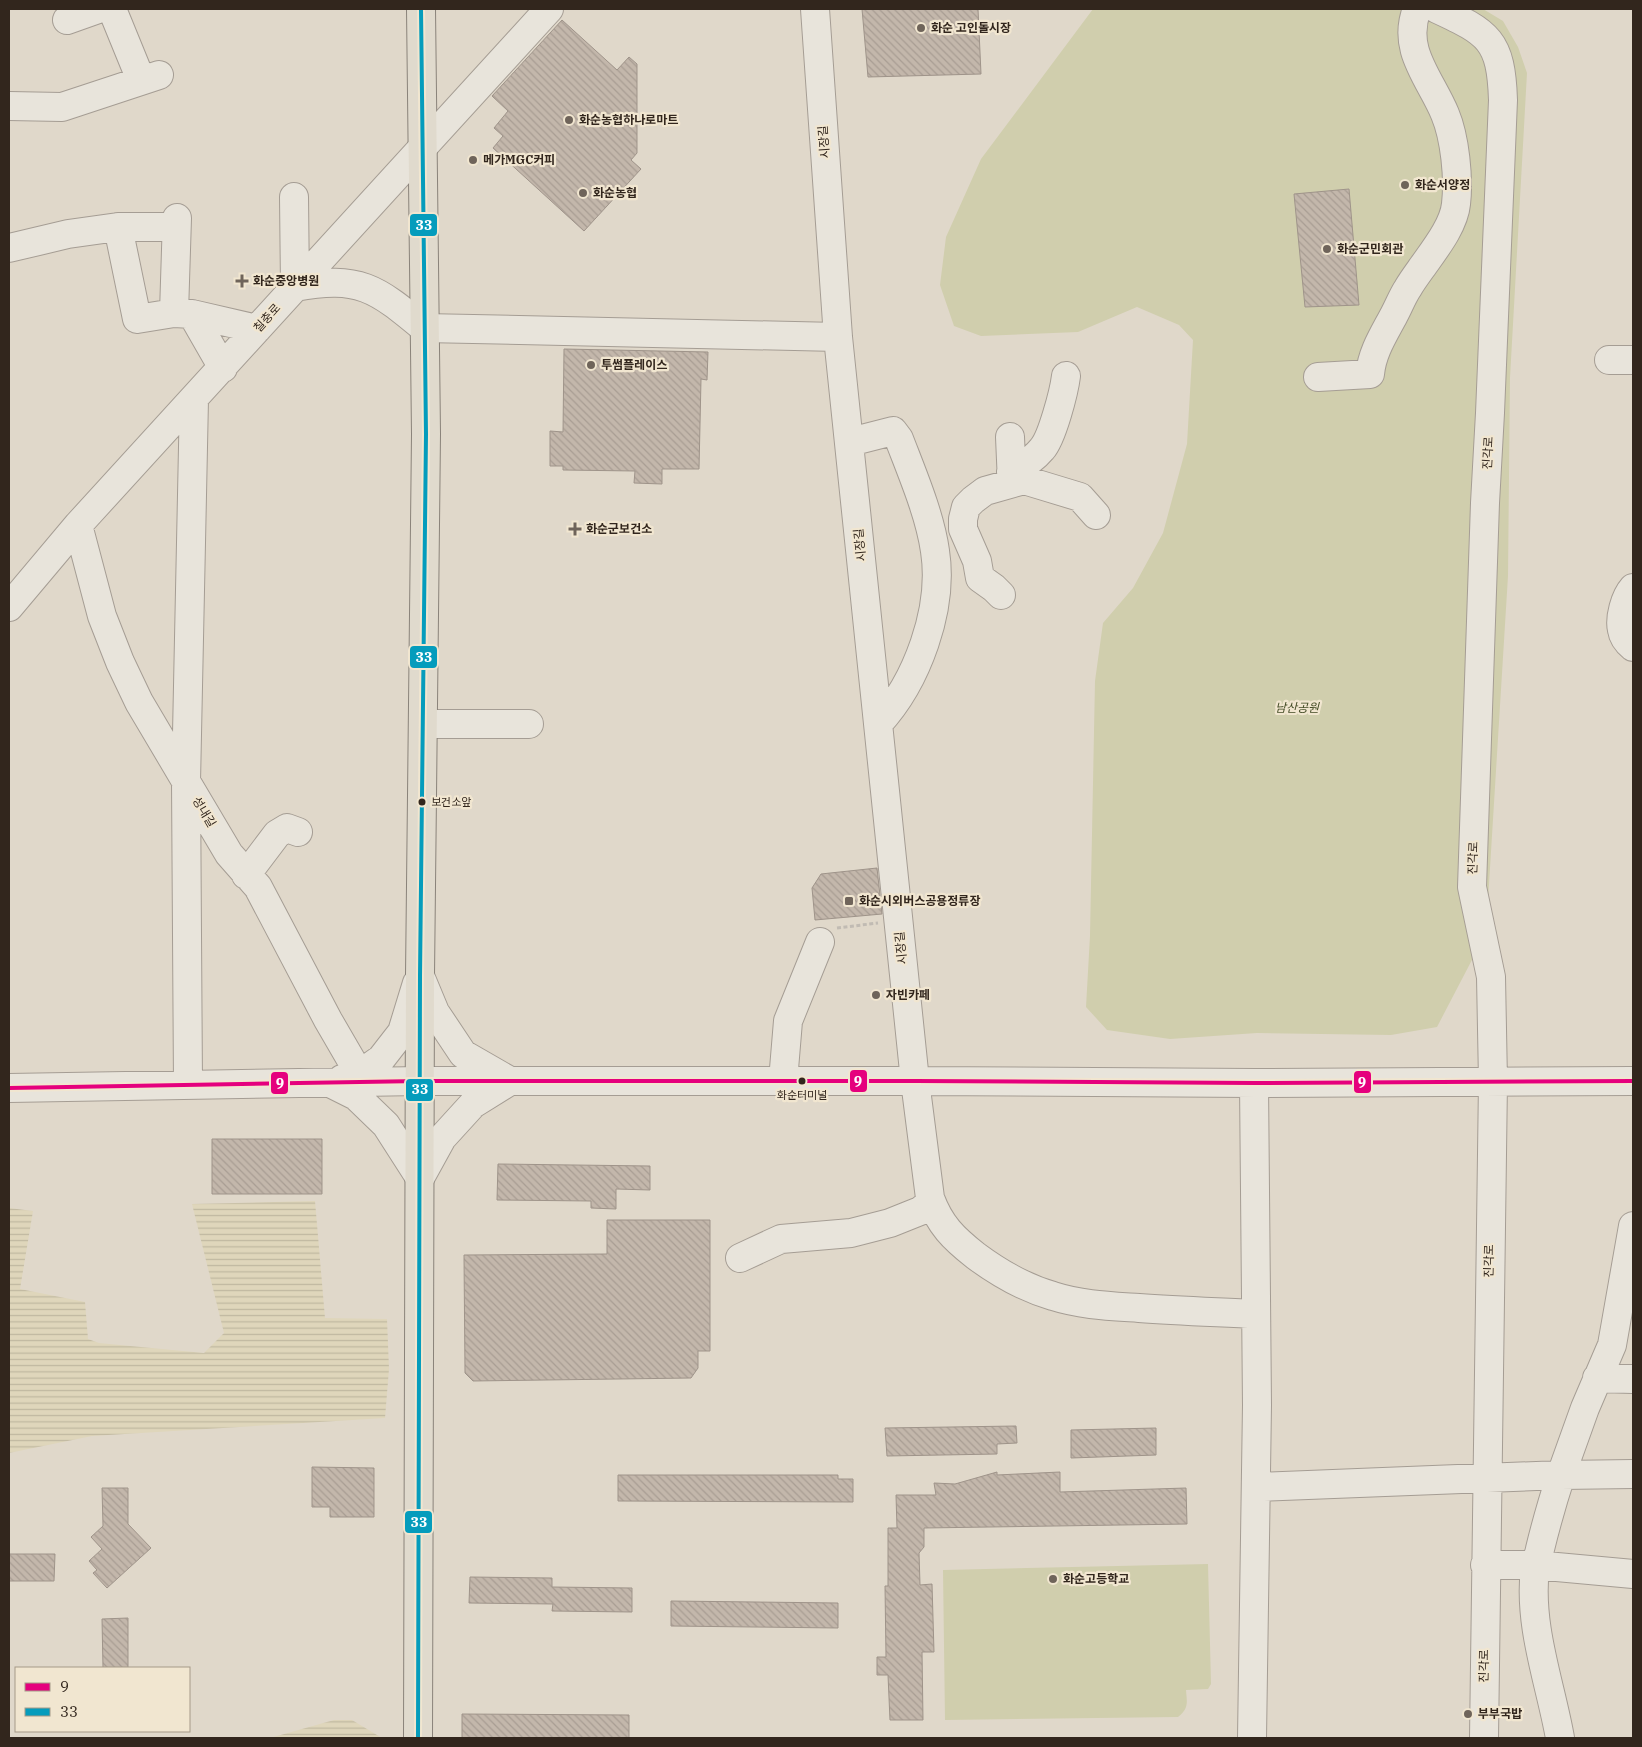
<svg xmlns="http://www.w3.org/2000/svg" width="1642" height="1747" font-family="'IBM Plex Serif','Noto Sans KR',serif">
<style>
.farmland{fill:url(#farmland-rules)}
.green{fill:#d0cead}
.building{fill:url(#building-back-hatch);stroke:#9f948a}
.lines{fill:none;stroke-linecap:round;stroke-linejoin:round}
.minor-casing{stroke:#a59d94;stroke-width:30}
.major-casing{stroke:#8a837a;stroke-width:30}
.path{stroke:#c1bbb3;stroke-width:3;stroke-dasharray:4 2.5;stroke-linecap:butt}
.minor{stroke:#e8e4db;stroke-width:28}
.major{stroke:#e0dacd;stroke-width:28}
.bus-1-casing{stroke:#f1e6d0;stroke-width:8}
.bus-2-casing{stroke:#f1e6d0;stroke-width:8}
.bus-1{stroke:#e5007d;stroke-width:4}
.bus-2{stroke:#059cbc;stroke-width:4}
.poi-dot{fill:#6f645a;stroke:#f1e6d0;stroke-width:2}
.bus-dot{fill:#32261d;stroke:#f1e6d0;stroke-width:2}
.labels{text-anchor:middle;stroke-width:4.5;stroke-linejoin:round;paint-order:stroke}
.bus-label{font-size:11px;fill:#32261d;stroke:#f1e6d0;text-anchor:start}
.poi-label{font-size:12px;font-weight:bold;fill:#32261d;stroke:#f1e6d0;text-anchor:start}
.street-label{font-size:12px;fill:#32261d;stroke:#f1e6d0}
.park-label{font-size:12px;font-style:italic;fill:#444c26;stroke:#f1e6d0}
.line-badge{stroke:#f1e6d0;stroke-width:2}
.badge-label{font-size:14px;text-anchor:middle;font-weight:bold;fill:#fff}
</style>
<defs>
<pattern id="farmland-rules" width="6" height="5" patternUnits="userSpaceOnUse" patternTransform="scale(1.25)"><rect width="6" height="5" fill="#dfd6bb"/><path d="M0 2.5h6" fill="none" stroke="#c0b8a0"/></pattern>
<pattern id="building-back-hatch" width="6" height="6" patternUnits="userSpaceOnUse" patternTransform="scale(1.25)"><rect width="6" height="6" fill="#c3b7ab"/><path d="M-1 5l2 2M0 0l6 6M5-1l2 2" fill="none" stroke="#a89d93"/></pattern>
</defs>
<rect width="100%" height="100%" fill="#e0d8ca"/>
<path class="farmland" d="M315,1201L325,1318L387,1319L389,1369L385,1418L92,1436L9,1453V1208L33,1211L20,1289L85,1302L88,1339L99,1343L204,1353L224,1333L192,1204Z
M334,1720H352L382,1738H270Z"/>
<path class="green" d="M1093,9H1483L1503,21L1518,47L1527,73L1510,378L1508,576L1486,933L1437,1027L1391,1035L1257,1033L1170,1039L1107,1030L1086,1007L1090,936L1095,681L1103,623L1133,588L1163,533L1187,444L1193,340L1179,325L1137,307L1078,332L981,336L954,326L940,285L946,237L981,159Z
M1208,1564L1211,1684L1208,1689L1186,1690C1187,1703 1189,1708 1178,1717L945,1720L943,1570Z"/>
<path class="building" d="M862,9H978L981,74L868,77Z
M562,20L617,70L629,57L637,64V153L631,160L641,169L584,231L493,148L503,136L494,128L508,111L492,96Z
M1349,189L1359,305L1305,307L1294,194Z
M564,349L708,352L707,380L701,379L699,469H662V484L634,483L635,471L563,470V466H550V431L563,432Z
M877,868L882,914L815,920L812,888L821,874Z
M212,1139H322V1194H212Z
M498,1164L650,1166V1190L616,1189V1209L591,1208V1201L497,1200Z
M607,1220H710V1351H698V1368L691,1378L473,1381L465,1373L464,1255L607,1254Z
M1016,1426L1017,1443L997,1444V1454L887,1456L885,1428Z
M1156,1428V1455L1071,1458V1430Z
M312,1467L374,1468V1517H330V1507H312Z
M997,1472V1475L1060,1472V1492L1186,1488L1187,1524L924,1528V1547L919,1553L920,1585L932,1584L934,1652H922L923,1720H890L888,1675H877V1657H886L885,1586H888V1528H897L896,1495H936L934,1483L955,1484Z
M618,1475H838V1479H853V1502L618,1501Z
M102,1488H128V1524L151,1548L107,1588L93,1573L97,1570L89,1561L102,1549L91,1537L103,1526Z
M9,1554H55L54,1581H9Z
M470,1577L552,1578V1587L632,1588V1612L552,1611L553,1604L469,1603Z
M671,1601L838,1603V1628L671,1626Z
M128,1618V1668H103L102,1619Z
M462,1714L629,1715V1738H462Z"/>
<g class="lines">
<g class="minor-casing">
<path id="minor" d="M112,9L141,80
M815,9L838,337L915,1081L930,1198C940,1225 953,1238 976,1256C999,1273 1025,1288 1053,1296C1081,1305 1110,1306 1139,1308C1178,1311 1217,1312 1256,1314
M1437,9C1489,33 1501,40 1503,100L1490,413L1485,503L1472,887L1491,977L1493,1081L1484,1738
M67,20L98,9
M9,106L62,107L159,75
M294,197L295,287C359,275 376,288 424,328L838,337
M118,227H176
M9,248L68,234L118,227L137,319L174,313L192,314
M174,313L177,218
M1609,360H1633
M223,368L192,314L257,329
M1318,377L1370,374C1372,352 1384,334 1394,315C1399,306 1402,297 1408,288C1412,281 1418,273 1423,266C1435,249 1454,225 1456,204C1459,178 1455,138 1445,114C1430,78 1401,50 1417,9
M1010,437L1012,483
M850,442L893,431L899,439C912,473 930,515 935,551C944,609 917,682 878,724
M1011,472C1023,466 1033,460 1042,449C1052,438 1064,392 1066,376
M78,525L102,616L120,662L139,702L229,854L258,887L328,1020L364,1082
M1633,588C1625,597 1619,618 1622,630C1623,637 1628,643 1633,647
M1001,595L994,588L980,578L977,561L963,529V519L966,507L973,500L985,491L1024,480L1080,497L1096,515
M9,607L78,525L549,9
M423,724H529
M246,875L277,834L287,828L298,832
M342,1079L360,1074L381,1059L402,1032L417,983
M783,1081L788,1021L820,942
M330,1083L356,1096L386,1125L420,1178L442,1138L473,1104L510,1081L463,1054L435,1012L420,976
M188,1085L186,782L194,399
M9,1088L420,1081H915L1254,1083L1633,1081
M740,1258L781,1239L851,1233L890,1223L920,1211L931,1202
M1597,1378L1633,1379
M1256,1487L1561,1475L1585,1408L1612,1345L1633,1226
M1485,1565H1535L1633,1574
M1252,1738L1257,1405L1254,1083
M1560,1738C1550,1682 1528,1626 1535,1568C1535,1561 1539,1556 1540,1549C1546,1524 1553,1500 1561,1475L1633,1474"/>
</g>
<g class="major-casing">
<path id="major" d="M418,1738L420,976L426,434L421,9"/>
</g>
<path class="path" d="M837,928L878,923"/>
<use href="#minor" class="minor"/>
<use href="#major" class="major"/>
<g class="bus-1-casing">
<path id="bus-1" d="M9,1088L420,1081H915L1254,1083L1633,1081"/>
</g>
<g class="bus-2-casing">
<path id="bus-2" d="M418,1738L420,976L426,434L421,9"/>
</g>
<use href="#bus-1" class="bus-1"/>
<use href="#bus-2" class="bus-2"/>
</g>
<g class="poi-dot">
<circle cx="921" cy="28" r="5"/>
<circle cx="569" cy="120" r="5"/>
<circle cx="473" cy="160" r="5"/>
<circle cx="1405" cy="185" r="5"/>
<circle cx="583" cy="193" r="5"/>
<circle cx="1327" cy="249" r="5"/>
<path d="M239.5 273.5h5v5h5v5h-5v5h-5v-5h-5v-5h5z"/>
<circle cx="591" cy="365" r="5"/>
<path d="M572.5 521.5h5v5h5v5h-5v5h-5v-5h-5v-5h5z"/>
<rect x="844" y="896" width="10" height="10" rx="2.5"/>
<circle cx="876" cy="995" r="5"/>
<circle cx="1053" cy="1579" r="5"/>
<circle cx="1468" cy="1714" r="5"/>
</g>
<g class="bus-dot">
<circle cx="422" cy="802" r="4.5"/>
<circle cx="802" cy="1081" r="4.5"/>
</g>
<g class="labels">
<g class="bus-label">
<text x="431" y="806">보건소앞</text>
<text x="802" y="1099" text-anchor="middle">화순터미널</text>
</g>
<g class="poi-label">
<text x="931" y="32">화순 고인돌시장</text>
<text x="579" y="124">화순농협하나로마트</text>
<text x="483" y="164">메가MGC커피</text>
<text x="1415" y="189">화순서양정</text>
<text x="593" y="197">화순농협</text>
<text x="1337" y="253">화순군민회관</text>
<text x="253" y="285">화순중앙병원</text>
<text x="601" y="369">투썸플레이스</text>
<text x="586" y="533">화순군보건소</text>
<text x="859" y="905">화순시외버스공용정류장</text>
<text x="886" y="999">자빈카페</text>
<text x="1063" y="1583">화순고등학교</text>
<text x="1478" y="1718">부부국밥</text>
</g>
<g class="street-label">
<text transform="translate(824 142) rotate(-94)" y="4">시장길</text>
<text transform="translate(267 318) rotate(-48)" y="4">칠충로</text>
<text transform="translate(1488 453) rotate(-87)" y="4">진각로</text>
<text transform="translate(860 545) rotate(-96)" y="4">시장길</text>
<text transform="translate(204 812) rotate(59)" y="4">성내길</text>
<text transform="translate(1473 858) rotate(-88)" y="4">진각로</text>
<text transform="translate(901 948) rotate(-96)" y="4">시장길</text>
<text transform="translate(1489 1261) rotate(-89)" y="4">진각로</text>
<text transform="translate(1484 1666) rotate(-89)" y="4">진각로</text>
</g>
<g class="park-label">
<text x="1297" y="712">남산공원</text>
</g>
</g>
<g class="line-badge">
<rect x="409" y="213" width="29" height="24" rx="5" fill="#059cbc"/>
<rect x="409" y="645" width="29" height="24" rx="5" fill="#059cbc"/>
<rect x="849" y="1069" width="19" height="24" rx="5" fill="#e5007d"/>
<rect x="1353" y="1070" width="19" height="24" rx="5" fill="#e5007d"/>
<rect x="270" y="1071" width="19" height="24" rx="5" fill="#e5007d"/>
<rect x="405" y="1078" width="29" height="24" rx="5" fill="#059cbc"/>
<rect x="404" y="1510" width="29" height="24" rx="5" fill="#059cbc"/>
</g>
<g class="badge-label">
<text x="424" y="230">33</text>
<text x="424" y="662">33</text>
<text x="858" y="1086">9</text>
<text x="1362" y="1087">9</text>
<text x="280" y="1088">9</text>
<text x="420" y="1094">33</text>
<text x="419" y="1527">33</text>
</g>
<rect width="1642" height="1747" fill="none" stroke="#32261d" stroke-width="20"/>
<rect x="15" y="1667" width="175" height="65" fill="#f1e6d0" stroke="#a59988"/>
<rect x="25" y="1683" width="25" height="8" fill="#e5007d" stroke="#a59988"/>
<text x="60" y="1692" font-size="15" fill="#32261d">9</text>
<rect x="25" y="1708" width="25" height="8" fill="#059cbc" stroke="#a59988"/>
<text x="60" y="1717" font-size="15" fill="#32261d">33</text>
</svg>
